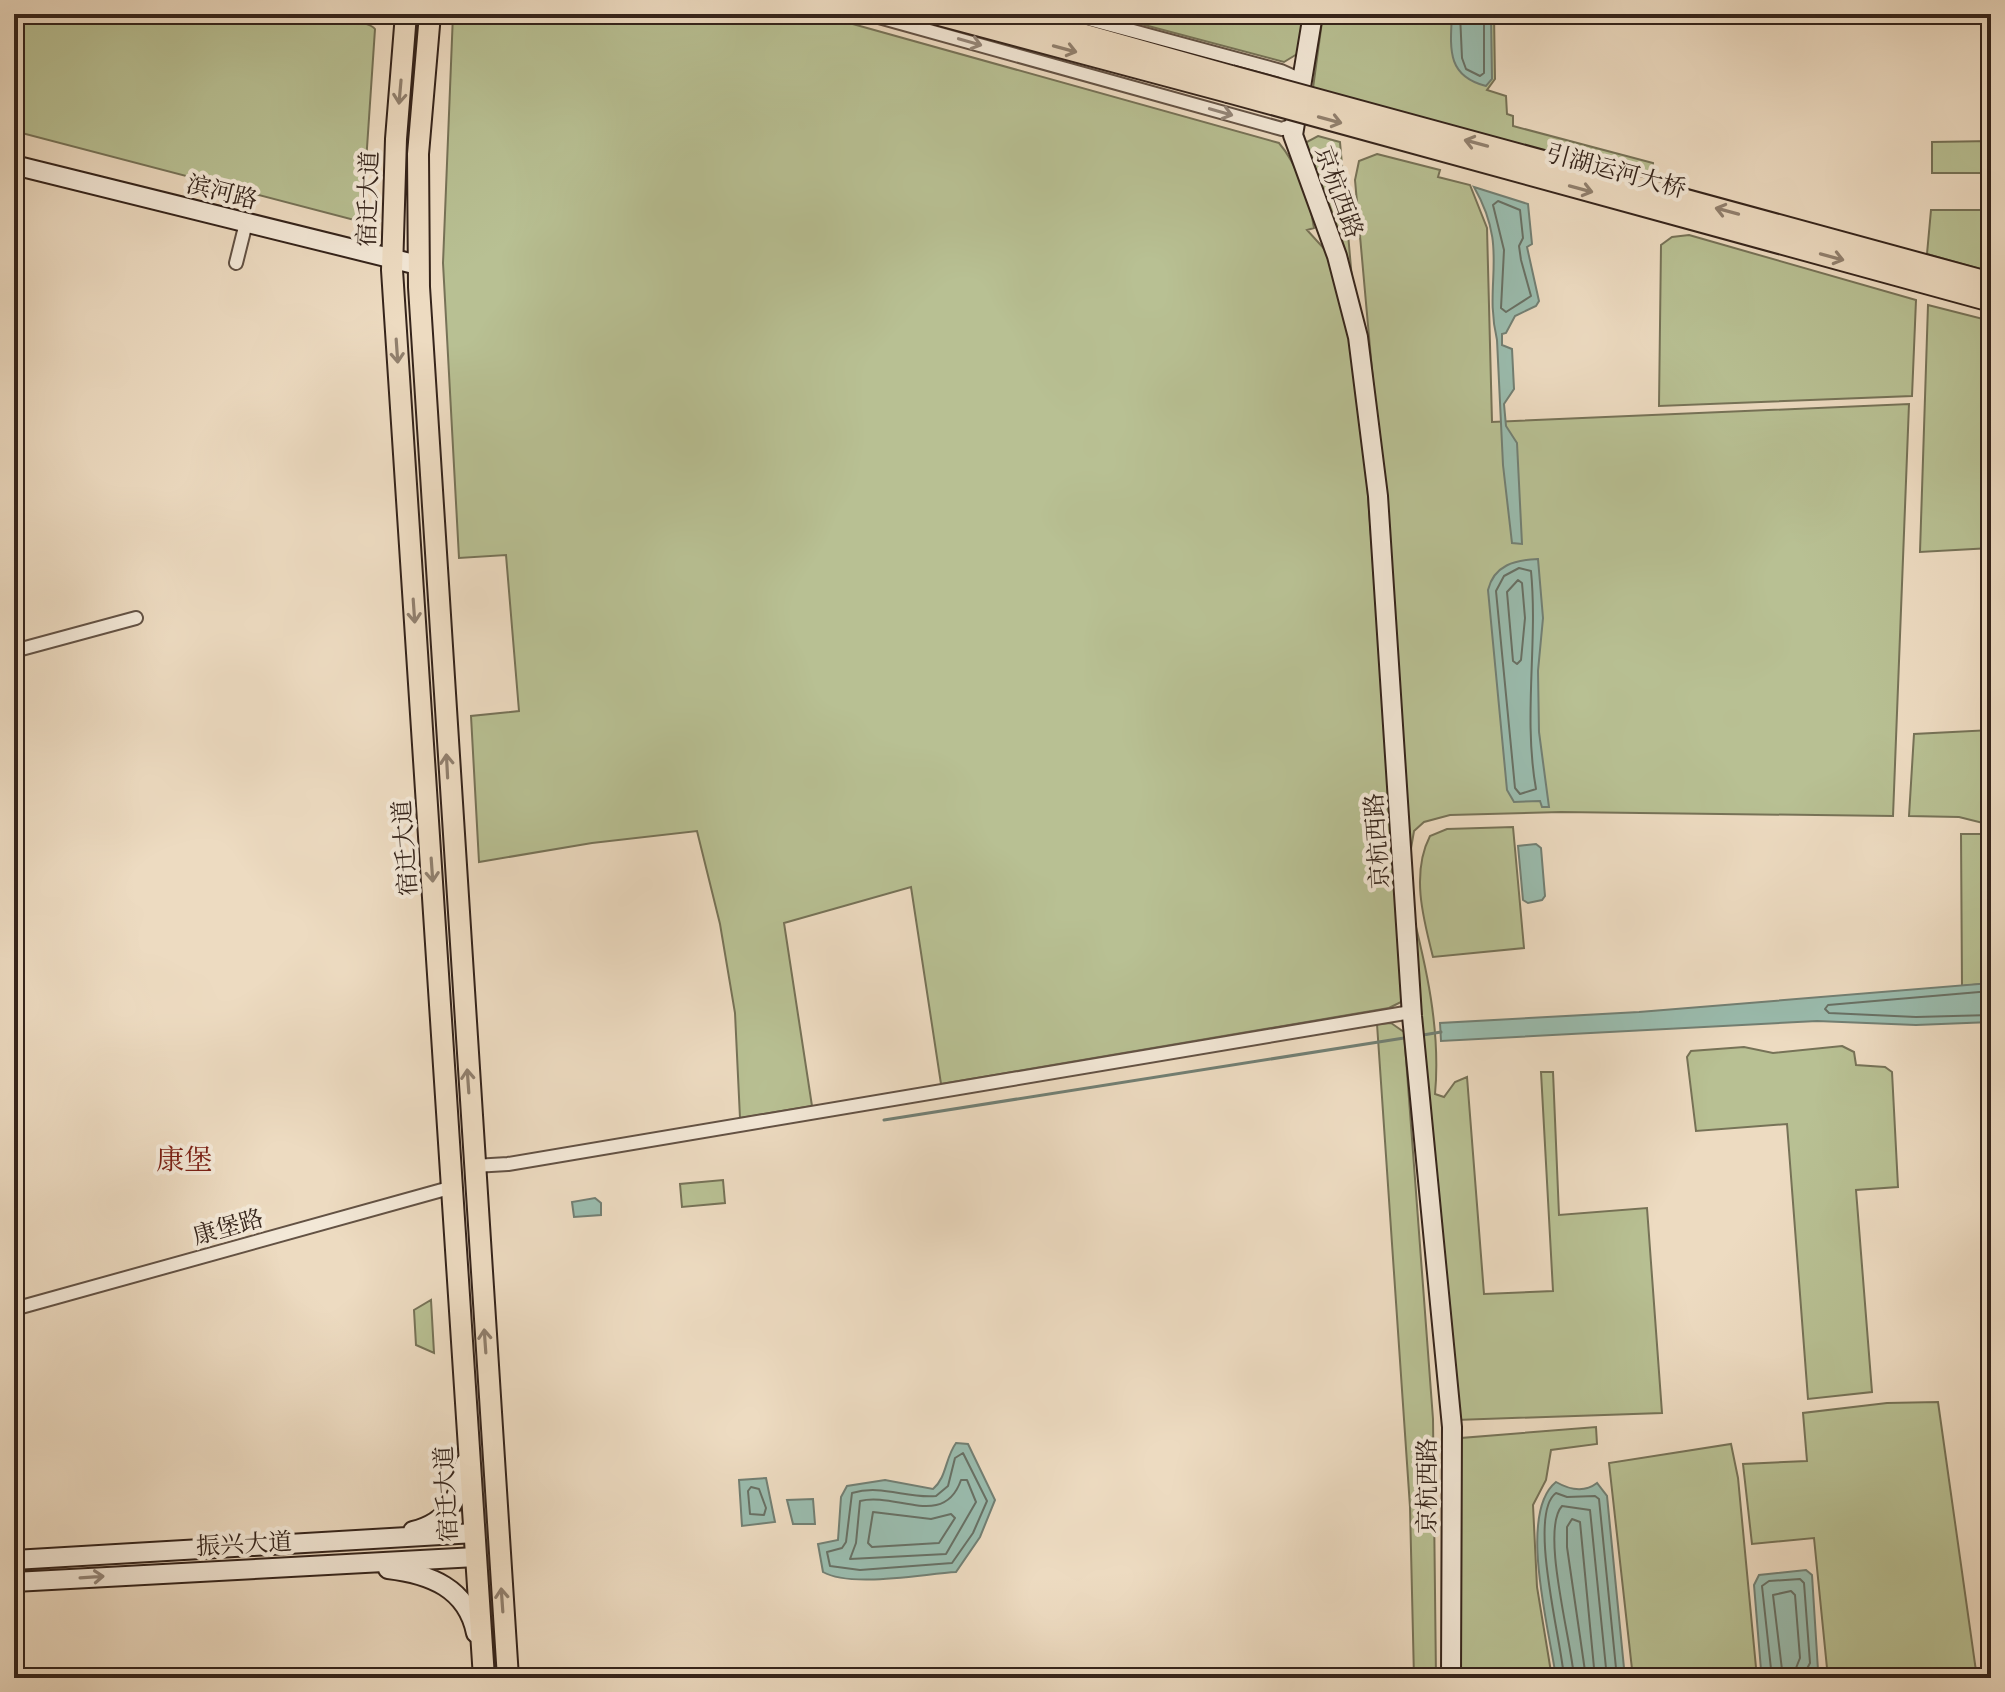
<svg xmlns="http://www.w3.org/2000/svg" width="2005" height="1692" font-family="Alegreya,'Noto Serif SC',serif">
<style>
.green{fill:#b8c093;stroke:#767257;stroke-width:2}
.water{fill:#9abcae;stroke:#727f73;stroke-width:2}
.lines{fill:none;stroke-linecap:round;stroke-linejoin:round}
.shore{stroke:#687064;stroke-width:2}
.stream{stroke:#727f73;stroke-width:3}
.street-casing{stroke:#635244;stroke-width:16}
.secondary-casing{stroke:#35241b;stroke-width:22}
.primary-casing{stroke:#35241b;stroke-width:24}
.street{stroke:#f3e8d7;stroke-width:12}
.secondary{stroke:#f3e8d7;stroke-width:18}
.primary{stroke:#eddbc1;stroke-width:20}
.primary-bridge-casing{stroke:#35241b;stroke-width:24;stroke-linecap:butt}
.primary-bridge{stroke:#eddbc1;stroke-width:20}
.oneway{stroke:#948679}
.oneway2{stroke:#91806e}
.labels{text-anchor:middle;stroke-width:8;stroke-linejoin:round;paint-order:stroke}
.street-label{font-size:24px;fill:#35241b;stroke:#f3e8d7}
.quarter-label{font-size:28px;fill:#7a1f14;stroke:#f3e8d7}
</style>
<rect width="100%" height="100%" fill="#eddbc1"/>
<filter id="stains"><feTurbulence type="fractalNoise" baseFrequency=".0025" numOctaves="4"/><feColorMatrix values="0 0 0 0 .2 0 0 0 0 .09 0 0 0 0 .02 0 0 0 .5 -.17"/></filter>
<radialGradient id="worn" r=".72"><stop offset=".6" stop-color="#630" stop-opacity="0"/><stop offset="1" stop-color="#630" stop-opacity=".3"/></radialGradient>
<path class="green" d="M14,14C65,14 356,5 375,29L362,222L14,131Z
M453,14H817L1279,143C1297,164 1310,201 1314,228L1307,230L1328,253L1360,385L1404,991L1401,1002L1389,1008L941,1084L911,887L784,923L812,1106L740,1118L735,1013L720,924L697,831L592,843L479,862L471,716L519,711L506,555L459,558L443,263Z
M1103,14H1309L1302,51L1284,62Z
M1323,14H1494L1495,79L1487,90L1506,96L1507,114L1513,116V126L1653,163V182L1313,88Z
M1318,136L1340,142L1353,291L1303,144Z
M1991,141V173H1932V142Z
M1377,154L1440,170L1438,177L1470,185L1487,228L1492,422L1909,404L1893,816L1561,812L1450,815L1424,822L1414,831L1408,866L1378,437L1355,180L1359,161Z
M1931,210H1991V272L1927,254Z
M1689,235L1916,300L1912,396L1659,406L1661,245L1672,237Z
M1928,305L1991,321V548L1920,552Z
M1991,730V825L1959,817L1909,816L1914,734Z
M1513,827L1524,948L1433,957C1423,918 1411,873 1430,836L1447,829Z
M1961,834H1991V983L1962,986Z
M1410,903C1426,965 1441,1030 1435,1094L1444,1097L1455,1082L1467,1077L1484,1294L1553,1291L1541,1072H1553L1559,1215L1647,1208L1662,1413L1456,1420Z
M1391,1023L1404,1032L1433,1419L1436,1678H1414L1410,1507L1377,1024Z
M1842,1046L1854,1052L1856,1065L1885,1067L1892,1072L1898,1187L1856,1190L1872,1392L1808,1399L1787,1124L1696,1131L1687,1057L1691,1051L1744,1047L1773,1053Z
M723,1180L725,1203L682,1207L680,1184Z
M431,1300L434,1353L416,1345L414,1310Z
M1938,1402L1977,1678H1828L1814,1538L1752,1544L1743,1464L1807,1461L1803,1413L1887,1403Z
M1596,1427L1597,1444L1551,1450L1546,1480L1533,1505L1537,1587L1552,1678H1456L1461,1438Z
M1731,1444L1738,1478L1757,1678H1633L1609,1463Z"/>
<path class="water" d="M1452,14H1491L1492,79L1486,86C1447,76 1450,50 1452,14Z
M1474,187L1528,204L1532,244L1527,247L1539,301L1536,306L1515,316L1506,333L1502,334V345L1512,349L1514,389L1504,404L1506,426L1517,443L1522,544L1512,543L1503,465L1497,340C1483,281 1510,250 1474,187Z
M1538,559L1543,618L1538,671L1539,732L1549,807H1542L1540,801L1514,802L1507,790L1488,590C1494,565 1515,560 1538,559Z
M1536,844L1541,848L1545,896L1542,900L1528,903L1523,900L1518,846Z
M1991,983V1022L1916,1025L1817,1021L1441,1041L1440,1023L1639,1012Z
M595,1198L601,1203V1215L574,1217L572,1202Z
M956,1443L968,1444L995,1500L980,1537L956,1572C922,1574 851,1588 823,1572L818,1544L838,1540L841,1497L847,1486L885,1480L933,1489C947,1477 945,1458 956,1443Z
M766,1478L775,1522L742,1526L739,1480Z
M1556,1482C1570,1490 1584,1493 1597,1483L1607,1496L1625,1678H1556C1550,1632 1517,1513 1556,1482Z
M813,1499L815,1524H793L787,1500Z
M1806,1570L1812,1575L1818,1670L1814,1674L1766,1677L1761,1670L1754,1585L1759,1575Z"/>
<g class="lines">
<path class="shore" d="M1460,14L1462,58L1466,69L1480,76L1484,73V14
M1498,201L1520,210L1523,238L1519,246L1521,260L1531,296L1506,312L1501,308L1504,250L1493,205Z
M1519,568L1531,571C1538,643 1523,716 1536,789L1520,794L1515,788L1496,591L1504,576Z
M1518,580L1522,583L1525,618L1521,660L1517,664L1513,661L1507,592Z
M1991,991L1828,1005L1825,1009L1829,1013L1916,1017L1991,1015
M963,1453L987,1501L973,1533L952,1563L860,1570L830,1566L827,1552L842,1548L846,1542L852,1493C882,1484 907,1499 936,1496L948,1486L955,1458Z
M961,1480H967L976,1502L946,1554L850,1559L856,1543L860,1501C896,1492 944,1529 961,1480Z
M751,1487L759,1489L766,1508L764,1515L750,1514L748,1491Z
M873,1512L931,1519L951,1514L955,1518L939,1543L872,1547L868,1543Z
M1564,1678C1562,1643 1527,1514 1556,1493L1567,1497L1595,1496L1599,1499L1617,1678
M1574,1678C1572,1643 1540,1530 1562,1506L1590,1510L1607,1678
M1586,1678L1567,1547V1527L1572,1519L1580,1522L1595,1678
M1772,1678L1762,1586L1769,1581L1800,1579L1804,1583L1810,1663L1802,1678
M1783,1678L1773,1595L1791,1591L1795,1595L1800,1658L1792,1678"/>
<path class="stream" d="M1423,1035L1441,1032
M884,1120L1404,1038"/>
<g class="street-casing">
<path id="street" d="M868,14L1282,129L1293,125
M1070,14L1281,71L1301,80
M236,263L246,223
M14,651L136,618
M474,1166L508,1164L1411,1012
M14,1309L453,1187"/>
</g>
<g class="secondary-casing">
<path id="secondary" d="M1313,14L1293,135L1337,256L1358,337L1378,496L1412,1016L1452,1427L1451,1678
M14,165L418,265
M413,1531C450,1522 459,1498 465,1463
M14,1560L475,1533
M388,1569C430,1574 467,1588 476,1633
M14,1582L476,1557"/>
</g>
<g class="primary-casing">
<path id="primary" d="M406,14L396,139L392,270L484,1678
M430,14L418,154L419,287L508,1678
M936,14L1228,92
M1010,14L1231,76"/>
</g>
<use href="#street" class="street"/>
<use href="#secondary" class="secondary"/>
<use href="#primary" class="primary"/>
<g class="primary-bridge-casing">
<path id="primary-bridge" d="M1231,76L1991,283
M1228,92L1991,301"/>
</g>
<use href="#primary-bridge" class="primary-bridge"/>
</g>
<defs><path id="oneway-shaft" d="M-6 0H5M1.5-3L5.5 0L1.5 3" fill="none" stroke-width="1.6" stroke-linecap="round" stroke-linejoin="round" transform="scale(2)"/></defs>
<g class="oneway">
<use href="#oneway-shaft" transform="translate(970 42) rotate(16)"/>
<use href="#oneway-shaft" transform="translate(1221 112) rotate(16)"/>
<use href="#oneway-shaft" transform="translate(92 1577) rotate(-4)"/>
</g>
<g class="oneway2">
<use href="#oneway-shaft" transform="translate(1065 49) rotate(15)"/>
<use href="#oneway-shaft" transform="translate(400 92) rotate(95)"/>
<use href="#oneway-shaft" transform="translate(1330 120) rotate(15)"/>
<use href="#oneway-shaft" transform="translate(1476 143) rotate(-165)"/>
<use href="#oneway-shaft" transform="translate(1581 189) rotate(15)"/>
<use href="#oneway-shaft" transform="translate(1727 211) rotate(-165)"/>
<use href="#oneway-shaft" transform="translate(1832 257) rotate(15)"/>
<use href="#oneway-shaft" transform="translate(397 351) rotate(86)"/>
<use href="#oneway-shaft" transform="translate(414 611) rotate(86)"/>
<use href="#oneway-shaft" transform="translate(447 766) rotate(-93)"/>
<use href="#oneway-shaft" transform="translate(432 870) rotate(86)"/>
<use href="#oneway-shaft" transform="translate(468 1081) rotate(-94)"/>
<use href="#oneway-shaft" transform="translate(485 1341) rotate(-94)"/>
<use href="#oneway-shaft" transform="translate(502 1600) rotate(-94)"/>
</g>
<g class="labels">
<g class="street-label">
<text transform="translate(1616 171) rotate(15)" y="8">引湖运河大桥</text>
<text transform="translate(222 192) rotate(14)" y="8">滨河路</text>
<text transform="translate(1339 192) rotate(70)" y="8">京杭西路</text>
<text transform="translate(368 199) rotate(-88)" y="8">宿迁大道</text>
<text transform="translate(1377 841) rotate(-94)" y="8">京杭西路</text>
<text transform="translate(405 848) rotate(-94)" y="8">宿迁大道</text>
<text transform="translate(228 1227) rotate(-16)" y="8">康堡路</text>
<text transform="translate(1427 1486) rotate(-90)" y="8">京杭西路</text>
<text transform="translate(446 1494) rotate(-93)" y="8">宿迁大道</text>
<text transform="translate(244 1544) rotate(-3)" y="8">振兴大道</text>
</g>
<g class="quarter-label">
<text x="184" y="1169">康堡</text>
</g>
</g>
<rect width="2005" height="1692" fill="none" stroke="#eddbc1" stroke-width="48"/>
<rect x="16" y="16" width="1973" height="1660" fill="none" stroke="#35241b" stroke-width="4"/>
<rect x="24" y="24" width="1957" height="1644" fill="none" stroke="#35241b" stroke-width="2"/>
<rect width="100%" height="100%" filter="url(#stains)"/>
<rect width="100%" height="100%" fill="url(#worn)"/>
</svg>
